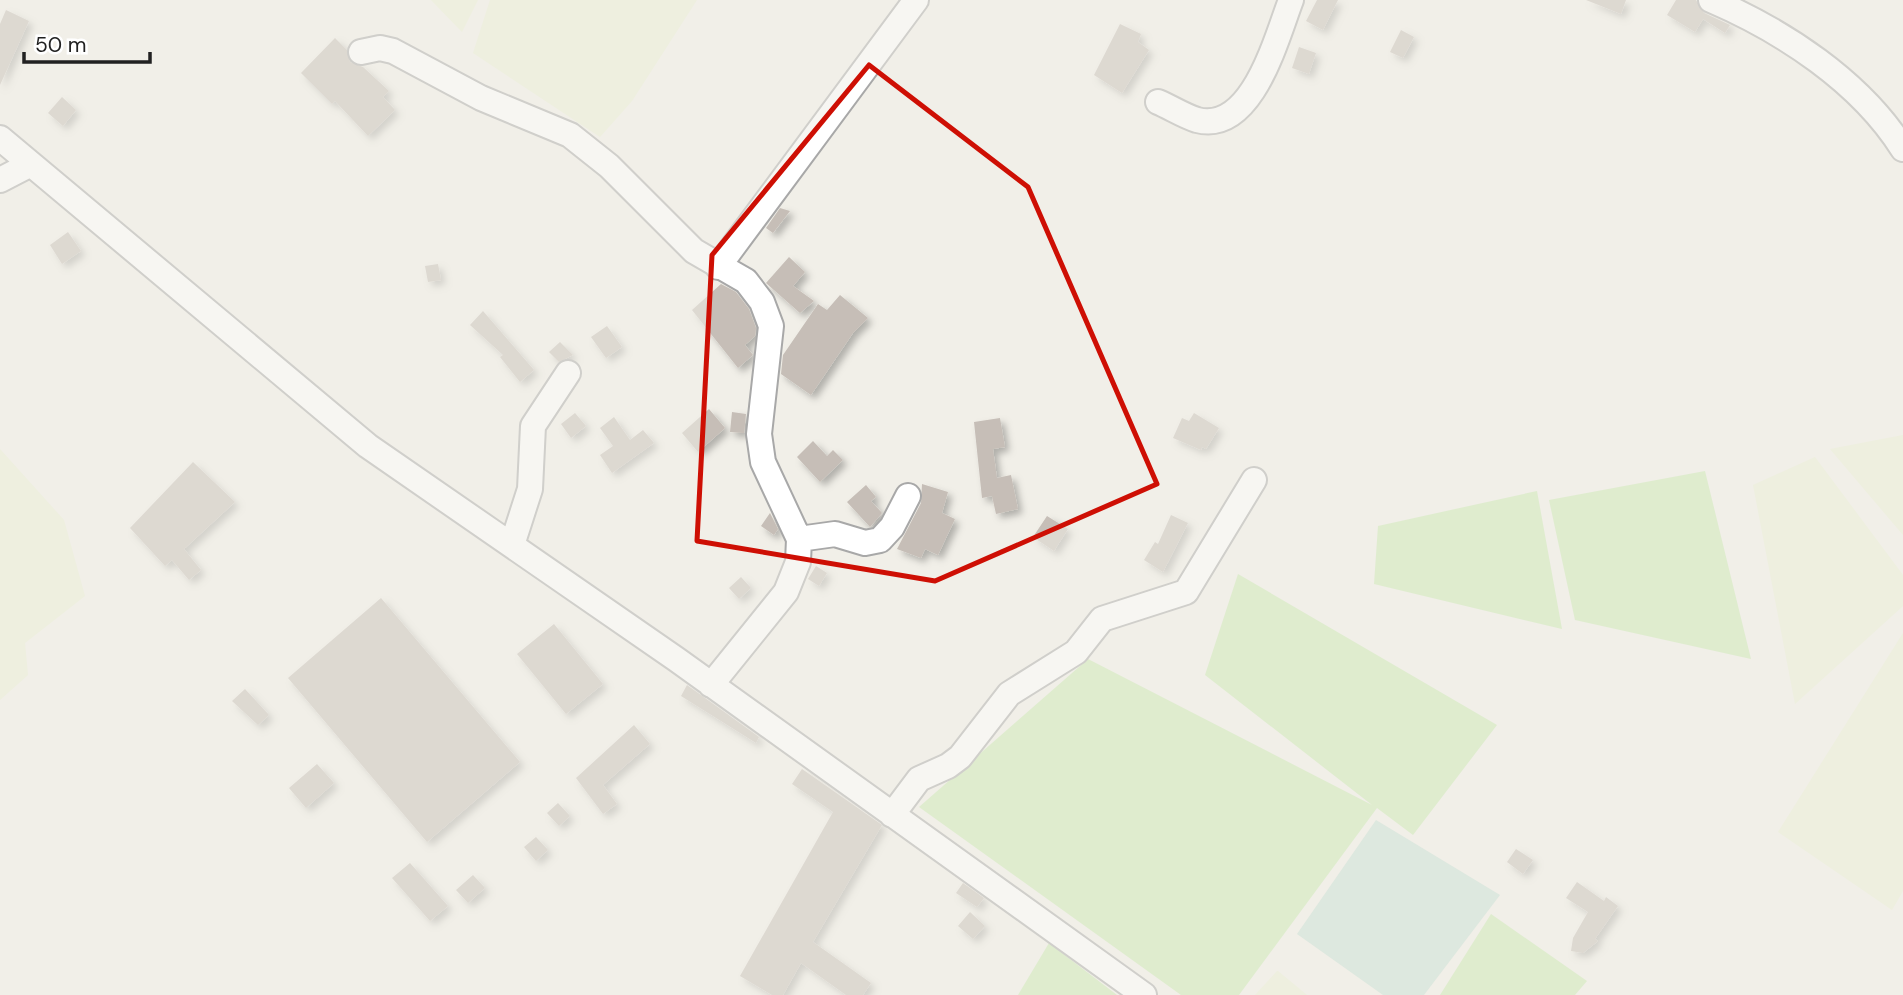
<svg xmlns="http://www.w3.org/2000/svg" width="1903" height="995" font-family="'DM Sans',sans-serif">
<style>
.farmland{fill:#ebefd4}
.grass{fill:#c9e9b0}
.wetland{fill:#c5dfd4}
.building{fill:#c6beb7;filter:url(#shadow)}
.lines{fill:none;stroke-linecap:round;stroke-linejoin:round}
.minor-casing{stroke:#a8a8a8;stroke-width:28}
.minor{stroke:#fff;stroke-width:24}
.marked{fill:none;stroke:#ce0f04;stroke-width:5;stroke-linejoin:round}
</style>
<defs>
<filter id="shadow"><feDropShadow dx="4.5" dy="4.5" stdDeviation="3.5" flood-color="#0004"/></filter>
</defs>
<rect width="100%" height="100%" fill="#f1efe8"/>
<path class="farmland" d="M431,0H478L462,32Z
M490,0H697L632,101L600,137L473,53Z
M1903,435V535L1830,449Z
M0,449L64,520L85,596L25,643L28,675L0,700Z
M1815,457L1903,575V606L1795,704L1753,485Z
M1903,633V891L1892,910L1778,832Z
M1277,971H1278L1307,995H1255Z"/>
<path class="grass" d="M1705,471L1751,659L1575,620L1549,500Z
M1537,491L1562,629L1374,584L1378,526Z
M1238,574L1497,725L1413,835L1377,808L1239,995H1181L919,807L1088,659L1372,805L1205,675Z
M1491,914L1587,981L1575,995H1440Z
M1049,943L1117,995H1018Z"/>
<path class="wetland" d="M1376,820L1500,895L1424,995H1383L1297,934Z"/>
<path class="building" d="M1317,0H1338L1323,30L1306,21Z
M1586,0H1626L1621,14Z
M1676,0H1696L1704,13L1730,25L1725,33L1703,19L1695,32L1667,15Z
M6,10L29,21L0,85V24Z
M1120,24L1141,34L1138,42L1149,50L1122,93L1094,75Z
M1401,30L1414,37L1403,58L1390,52Z
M335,38L347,50L350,62L363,67L389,91L383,97L395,110L368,136L335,101L332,104L301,73Z
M1299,47L1316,53L1309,74L1292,68Z
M62,97L76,110L63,126L48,113Z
M780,208L790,211L773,233L766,228Z
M68,232L81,251L62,264L50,245Z
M789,257L805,272L793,286L814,301L800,313L766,283Z
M438,264L441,280L428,282L425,266Z
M721,284L736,292L749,309L756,328L755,336L745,345L753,355L738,368L692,310Z
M840,295L868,318L853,333L811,395L781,374L783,355L818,304L827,310Z
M483,311L534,370L520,382L500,357L503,355L470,325Z
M607,326L622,347L606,358L591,337Z
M560,342L573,355L559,362L549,352Z
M709,409L725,428L698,452L682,433Z
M732,412L746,414L744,433L730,432Z
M575,413L586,426L571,438L561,424Z
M1194,413L1219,428L1206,449L1202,447L1201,450L1173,438L1182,418L1189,421Z
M614,417L630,440L643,430L654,443L612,473L600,455L613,446L600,428Z
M1000,418L1005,447L993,449L997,478L1011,475L1018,509L996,514L992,496L982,498L974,422Z
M813,441L827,456L833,450L843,460L820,482L797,457Z
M193,462L235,502L184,549L201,570L189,580L172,560L165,566L130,528Z
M922,484L948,492L942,513L955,519L938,555L925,549L921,558L897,549L921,503Z
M866,485L876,497L871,501L882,513L870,527L847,502Z
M770,513L778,529L774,535L761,526Z
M1171,515L1188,523L1163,572L1144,560L1155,542L1158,544Z
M1047,516L1068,529L1054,551L1033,537Z
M816,566L827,573L819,586L808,579Z
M741,577L751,588L739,599L729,588Z
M381,598L520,762L427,842L288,678Z
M554,624L603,684L566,714L517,654Z
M687,685L759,737L756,743L681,696Z
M245,689L269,715L258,725L232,701Z
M634,725L650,744L603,785L617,804L603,814L576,778Z
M317,764L334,783L306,808L289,788Z
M802,769L882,825L813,942L871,983L863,995H846L801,963L783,995H772L740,976L833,812L792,784Z
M558,803L570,816L559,826L547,813Z
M536,837L548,850L536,861L524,847Z
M1516,849L1533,860L1523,874L1507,862Z
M410,863L448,906L430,921L392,878Z
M473,875L485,888L468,903L456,890Z
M1577,882L1604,901L1606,897L1618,906L1595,939L1598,941L1583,953L1571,951L1573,938L1588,912L1566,898Z
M963,883L984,898L977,907L956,893Z
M970,912L985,926L973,939L958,926Z"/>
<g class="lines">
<g class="minor-casing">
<path id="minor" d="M1711,0C1783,31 1860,81 1903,149
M361,52L380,48L393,51L481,98L570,135L609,166L694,251L746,281L762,302L771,326L759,434L763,462L799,539L798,562L786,592L711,685
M1158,102C1170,107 1184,116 1197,120C1252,134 1276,39 1291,0
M0,138L368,446L676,659L1144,995
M0,180L29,165
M718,267L916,0
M799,539L835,534L865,543L880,540L892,527L908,496
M512,545L530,489L533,426L568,373
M892,815L919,779L948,766L960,757L1009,694L1076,652L1102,619L1186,592L1254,480"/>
</g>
<use href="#minor" class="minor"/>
</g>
<path d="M0 0H1903V995H0ZM869,65L1028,187L1157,484L935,581L697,541L712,255Z" fill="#f1efe8" fill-opacity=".55" fill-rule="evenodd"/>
<path class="marked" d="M869,65L1028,187L1157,484L935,581L697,541L712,255Z"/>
<path d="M24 52v10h126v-10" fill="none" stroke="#212121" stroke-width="3.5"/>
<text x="35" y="52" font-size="21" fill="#212121" stroke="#ffffff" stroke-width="5" paint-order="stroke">50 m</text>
</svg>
